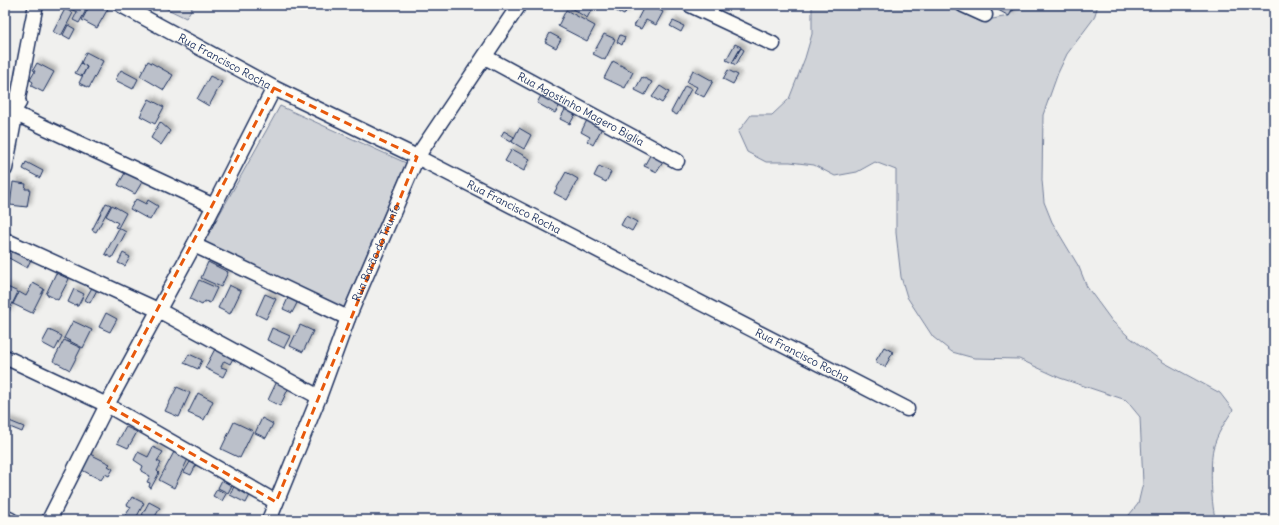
<svg xmlns="http://www.w3.org/2000/svg" width="1279" height="525" font-family="Delius,sans-serif">
<style>
.green{fill:#d0d3d8;stroke:#76819b}
.building{fill:#bbc0ca;stroke:#1b2f5e;filter:url(#shadow)}
.lines{fill:none;stroke-linecap:round;stroke-linejoin:round}
.minor-casing{stroke:#1b2f5e;stroke-width:17}
.minor{stroke:#fdfcf7;stroke-width:14}
.marked{fill:none;stroke:#e8590c;stroke-width:3;stroke-dasharray:8 5;stroke-linejoin:round}
.labels{text-anchor:middle;stroke-width:3.5;stroke-linejoin:round;paint-order:stroke}
.street-label{font-size:11px;fill:#1b2f5e;stroke:#fdfcf7}
</style>
<defs>
<filter id="shadow"><feDropShadow dx="3.5" dy="-3.5" stdDeviation="2" flood-color="#0004"/></filter>
</defs>
<rect width="100%" height="100%" fill="#f0f0ee"/>
<filter id="ink" filterUnits="userSpaceOnUse"><feTurbulence type="fractalNoise" baseFrequency=".025" numOctaves="2"/><feDisplacementMap in="SourceGraphic" scale="8" xChannelSelector="R" yChannelSelector="G"/><feConvolveMatrix kernelMatrix="1 2 1 2 8 2 1 2 1" color-interpolation-filters="sRGB"/></filter>
<g filter="url(#ink)">
<path class="green" d="M159,5H194L186,18Z
M812,5H947L987,20L1009,16L1018,5H1098L1094,18L1067,54L1058,73L1043,115L1042,180L1044,202L1052,222L1079,267L1087,287L1112,321L1128,336L1163,362L1220,393L1233,410C1225,422 1217,434 1213,449C1210,462 1211,509 1216,520H1125L1138,504L1143,483L1140,417L1126,400L1060,378L1019,359L974,358L952,352L933,337L907,297L901,277L896,233V170L875,162L857,172L835,176L814,165L790,162H766L747,152L738,132L751,115H772L789,99L805,58L812,34Z
M280,106L406,163L343,310L204,242Z"/>
<path class="building" d="M67,5H89L79,23L73,20L77,12L66,7Z
M90,5H110L97,28L82,20Z
M566,5H594L587,18Z
M616,5H632L629,11L627,10L624,15L614,10Z
M645,5H650L663,12L656,25L646,20L641,29L634,26Z
M992,5H1015L1009,16L991,6Z
M65,9L73,13L61,36L53,32Z
M566,10L595,26L587,41L558,26Z
M673,21L684,26L681,32L670,26Z
M68,25L75,29L70,39L63,35Z
M550,33L561,39L556,48L545,42Z
M604,34L615,39L605,60L593,54Z
M620,35L625,37L622,45L617,42Z
M735,44L741,47L732,63L726,60Z
M741,48L744,50L736,65L732,63Z
M86,52L103,61L89,88L79,83L87,67L81,63Z
M148,61L173,75L164,90L140,76Z
M613,61L633,72L625,88L604,78Z
M37,63L54,72L43,92L31,86L33,82L30,80L35,71L33,70Z
M81,63L87,67L82,76L75,73Z
M121,70L138,79L133,89L115,80Z
M693,70L713,81L704,97L694,92L697,87L687,82Z
M728,70L738,75L733,84L723,79Z
M210,76L222,82L209,106L197,99Z
M642,77L652,82L645,95L635,90Z
M660,86L669,92L662,103L652,97Z
M685,86L691,89L677,115L671,112Z
M543,92L562,102L555,113L537,103Z
M149,99L164,107L155,124L140,116Z
M567,106L577,111L570,124L560,119Z
M588,118L603,126L593,145L587,141L590,137L581,132Z
M160,122L170,131L161,145L151,138Z
M519,128L531,135L524,149L512,142Z
M504,131L514,137L511,142L501,136Z
M512,149L530,159L524,171L505,161Z
M653,150L666,157L657,172L644,166Z
M26,162L43,171L40,178L23,169Z
M599,166L611,172L606,182L594,176Z
M128,168L145,177L135,194L118,185Z
M566,172L578,179L567,200L554,193Z
M13,182L26,184L25,189H30L27,207L10,205Z
M136,199L146,204L148,200L158,206L150,220L130,209Z
M106,203L111,205L96,232L92,230Z
M112,205L126,213L118,228L115,227L118,223L106,216Z
M626,216L637,222L632,231L621,225Z
M119,228L126,232L112,258L105,254Z
M13,245L33,255L27,268L7,257Z
M123,253L130,257L125,266L118,263Z
M208,262L228,272L221,287L201,278Z
M56,273L69,279L58,300L46,294Z
M199,280L217,288L210,303L205,301L202,305L190,299Z
M33,283L44,289L32,313L13,304L19,292L26,296Z
M94,284L99,286L90,303L85,300Z
M229,285L241,291L230,314L218,308Z
M5,286L18,292L8,313L5,312Z
M74,289L84,294L78,306H76L77,304L74,305L68,302Z
M265,294L276,299L266,319L256,314Z
M289,296L298,301L292,313L283,309Z
M106,313L117,319L110,332L99,327Z
M73,321L92,330L83,348L64,338Z
M300,325L313,331L303,352L290,346Z
M272,328L290,336L284,348L267,340Z
M49,330L62,336L55,350L42,343Z
M64,340L81,348L70,370L53,361Z
M216,347L236,353L230,364L224,361L221,367L227,369L223,377L205,368Z
M884,347L893,352L885,367L875,362Z
M189,354L202,360L198,369L184,363Z
M278,379L290,385L280,406L268,400Z
M177,387L190,393L179,417L165,411Z
M198,393L213,401L204,420L188,413Z
M262,418L273,424L266,438L255,433Z
M7,420L24,427L22,432L5,425Z
M234,422L253,431L240,458L221,449Z
M126,427L137,432L128,448L117,443Z
M153,447L163,452L157,461L161,463L157,471L159,473L151,488L149,487L150,483L147,482L150,476L141,471L143,466L134,460L138,452L148,457Z
M86,452L110,464L108,466L113,469L109,476L105,474L101,480L78,468Z
M174,452L188,459L174,488L159,480Z
M190,462L196,465L191,475L184,472Z
M222,480L232,485L228,493L218,488Z
M236,482L252,491L246,503L230,495Z
M217,489L226,494L222,501L213,496Z
M132,497L144,503L135,520L125,516L131,507L127,505Z
M149,502L160,508L153,520H147L148,518L142,515Z"/>
<g class="lines">
<g class="minor-casing">
<g id="minor">
<path id="s1" d="M121,5L274,88L417,157L907,409"/>
<path d="M690,5L773,44"/>
<path d="M963,5L985,15"/>
<path id="s2" d="M485,57L677,161"/>
<path d="M5,98L19,103"/>
<path d="M16,114L214,206"/>
<path d="M5,169C16,114 24,60 36,5"/>
<path d="M5,240L158,310L319,397"/>
<path d="M194,245L348,318"/>
<path d="M5,357L107,405L276,502"/>
<path d="M5,517L11,520"/>
<path d="M49,520L107,405L194,245L274,88"/>
<path id="s3" d="M269,520L319,397L348,318L417,157L519,5"/>
</g>
</g>
<use href="#minor" class="minor"/>
</g>
</g>
<path class="marked" d="M274,88L417,157L276,502L107,405Z"/>
<g class="labels">
<g class="street-label">
<text dy="4" stroke="none"><textPath href="#s1" startOffset="118">Rua Francisco Rocha</textPath></text>
<text dy="4" stroke="none"><textPath href="#s2" startOffset="109">Rua Agostinho Magero Biglia</textPath></text>
<text dy="4" stroke="none"><textPath href="#s1" startOffset="442">Rua Francisco Rocha</textPath></text>
<text dy="4" stroke="none"><textPath href="#s3" startOffset="288">Rua Barão do Triunfo</textPath></text>
<text dy="4" stroke="none"><textPath href="#s1" startOffset="766">Rua Francisco Rocha</textPath></text>
</g>
</g>
<rect width="1279" height="525" fill="none" stroke="#fdfcf7" stroke-width="20"/>
<rect x="10" y="10" width="1259" height="505" fill="none" stroke="#1b2f5e" stroke-width="1.5" filter="url(#ink)"/>
</svg>
